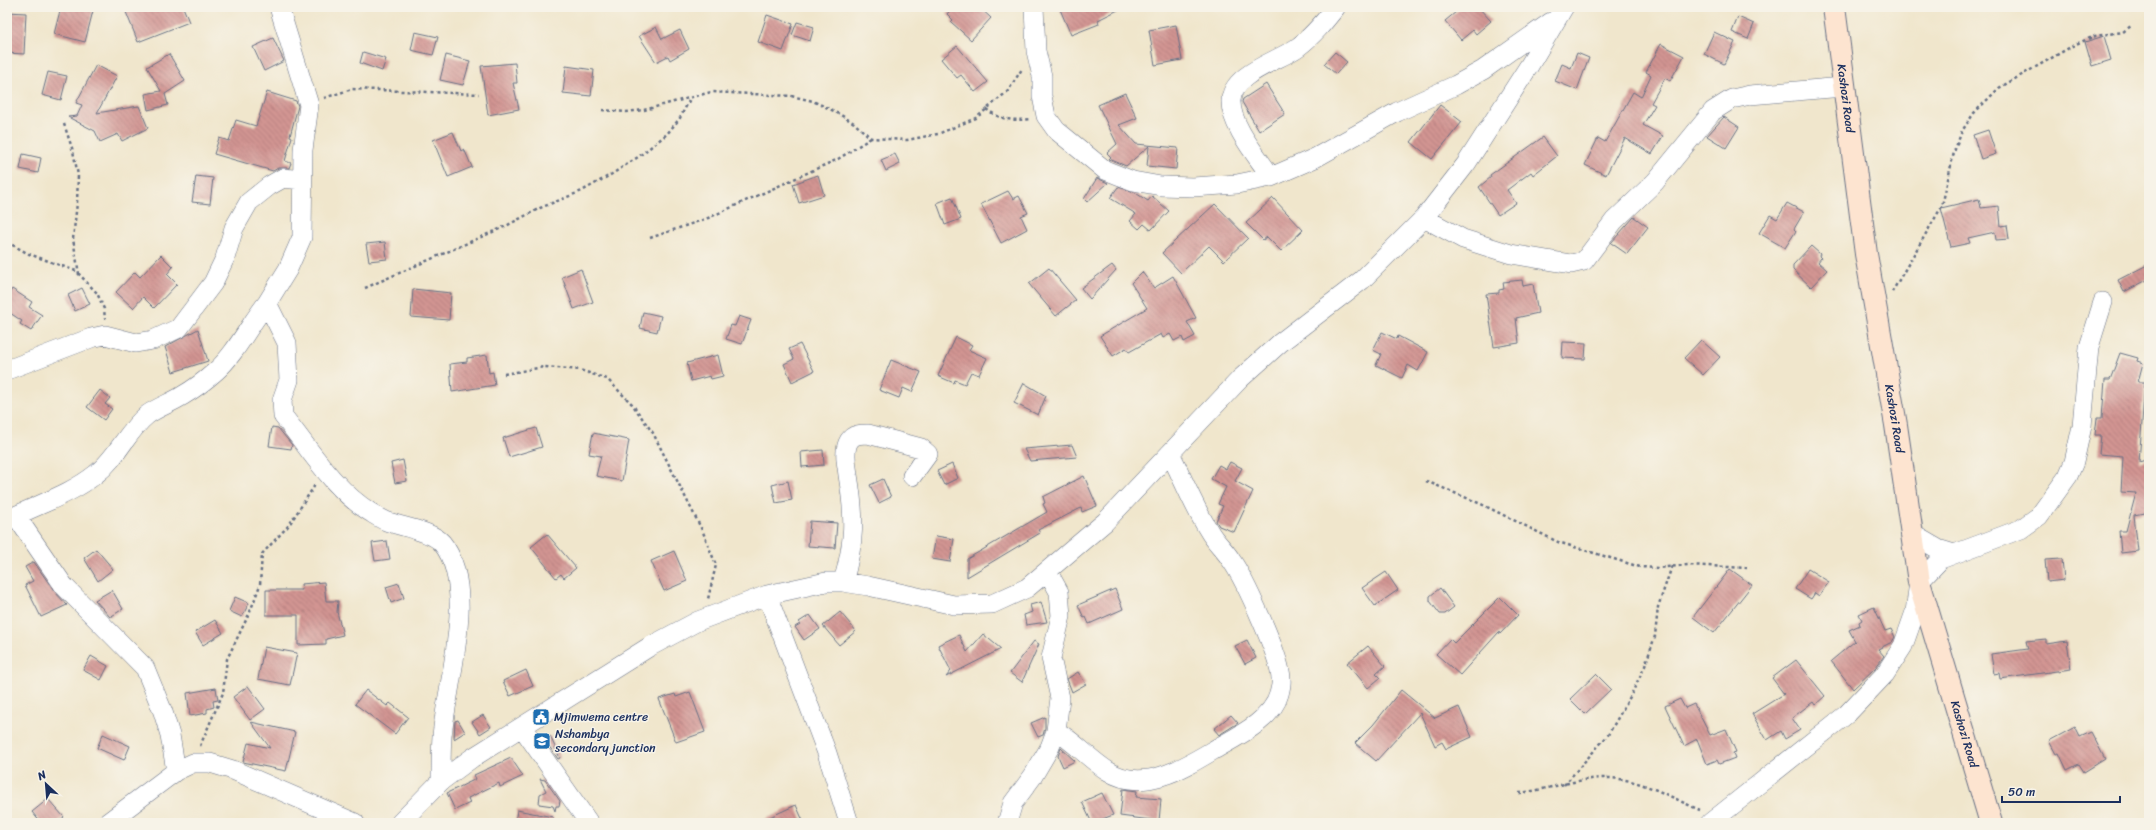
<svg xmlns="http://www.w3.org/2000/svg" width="2156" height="830" font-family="Sriracha,sans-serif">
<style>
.building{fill:url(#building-back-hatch)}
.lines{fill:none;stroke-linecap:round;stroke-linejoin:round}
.minor-casing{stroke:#666f84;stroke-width:20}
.secondary-casing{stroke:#666f84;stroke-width:24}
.path{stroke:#666f84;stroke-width:2.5;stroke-dasharray:3 3;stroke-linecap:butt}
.minor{stroke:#fff;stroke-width:19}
.secondary{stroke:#fde4d0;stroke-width:22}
.labels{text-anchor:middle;stroke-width:3;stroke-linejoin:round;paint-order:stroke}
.street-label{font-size:12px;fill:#1b2f5e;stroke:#f7f3e8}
.poi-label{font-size:12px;fill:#1b2f5e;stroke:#f7f3e8;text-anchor:start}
</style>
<defs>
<pattern id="building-back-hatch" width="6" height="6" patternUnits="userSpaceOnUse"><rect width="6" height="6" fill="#d29492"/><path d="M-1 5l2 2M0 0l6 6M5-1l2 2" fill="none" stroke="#aa797a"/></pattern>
</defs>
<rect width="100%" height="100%" fill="#f7f3e8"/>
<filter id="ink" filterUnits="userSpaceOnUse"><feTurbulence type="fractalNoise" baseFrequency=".025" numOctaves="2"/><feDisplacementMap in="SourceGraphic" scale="8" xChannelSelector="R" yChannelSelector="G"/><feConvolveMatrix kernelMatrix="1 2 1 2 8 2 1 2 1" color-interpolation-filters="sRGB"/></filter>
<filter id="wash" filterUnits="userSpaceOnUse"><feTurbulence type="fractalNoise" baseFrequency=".012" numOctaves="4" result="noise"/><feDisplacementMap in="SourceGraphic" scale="16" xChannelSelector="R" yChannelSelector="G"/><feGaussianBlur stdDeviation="0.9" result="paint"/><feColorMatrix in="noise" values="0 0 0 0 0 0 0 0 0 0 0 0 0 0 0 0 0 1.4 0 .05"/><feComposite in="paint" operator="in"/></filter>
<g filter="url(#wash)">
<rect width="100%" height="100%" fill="#f0e6cc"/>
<g id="blocks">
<path class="building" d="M61,7H94L85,42L54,34Z
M124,7H183L189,22L138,42Z
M953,7H979L991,18L971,40L951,22L953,20L947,14Z
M1059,7H1124L1098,20L1099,24L1071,35Z
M1462,7H1478L1491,21L1476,34L1473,30L1461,40L1445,21Z
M7,12L26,13L24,54L7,53Z
M767,15L793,24L783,51L758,42Z
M1738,17L1754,24L1748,39L1732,32Z
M797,22L814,27L810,41L792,35Z
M1176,25L1182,60L1155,65L1149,30Z
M656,27L662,39L680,30L689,49L670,60L668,56L656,62L639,36Z
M415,32L438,37L433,55L411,50Z
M1714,32L1735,42L1724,64L1704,54Z
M2104,36L2111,60L2092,66L2085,42Z
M273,38L284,61L264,71L253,47Z
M1661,44L1684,56L1670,81L1665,78L1651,103L1655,105L1643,125L1663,136L1652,154L1625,138L1606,175L1585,165L1598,138L1605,142L1633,92L1641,97L1651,75L1646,72Z
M957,46L988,82L975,92L961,75L957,78L941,59Z
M363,52L386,59L382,71L360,63Z
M1335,52L1347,62L1336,74L1324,64Z
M1577,53L1589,58L1577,90L1555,81L1562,64L1571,68Z
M169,54L185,81L165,94L168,105L148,110L145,94L161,91L147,67Z
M446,55L470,61L463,85L440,80Z
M515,63L517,83H513L519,109L488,115L481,66Z
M96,65L117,76L97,113L139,106L148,128L122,141L118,134L100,142L95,131L68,117L77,116L82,105L76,103Z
M566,66L594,70L591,96L563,93Z
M48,72L67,76L61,100L42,95Z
M1266,84L1285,114L1259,131L1242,102L1243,99Z
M267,92L296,101L298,106L290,136L292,137L285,161L291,163L289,168H278L273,171L214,154L219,138L229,141L236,120L256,126Z
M1125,93L1137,118L1119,125L1136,144L1178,148L1176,169L1147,166L1149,146L1126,166L1109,159L1111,157L1107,153L1117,144L1098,105Z
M1440,105L1462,122L1432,159L1411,142Z
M1724,117L1739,127L1726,148L1707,136Z
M1988,130L1996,154L1981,159L1973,135Z
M453,132L461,151L464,149L472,167L448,177L433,140Z
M1543,137L1557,156L1533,175L1531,172L1507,190L1516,203L1498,215L1479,187L1491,177L1490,175Z
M23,154L41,158L38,173L20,169Z
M895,154L900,164L886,171L881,160Z
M818,175L824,195L799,203L793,184Z
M196,176L213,178L210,204L192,202Z
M1097,178L1108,183L1087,202L1084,199Z
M1118,187L1134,192L1148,201L1152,196L1169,211L1151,230L1144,224L1139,229L1130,221L1136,214L1110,198Z
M1008,191L1013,199L1019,196L1028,213L1021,216L1027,229L1001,243L981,204Z
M952,197L961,219L945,225L937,203Z
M1273,198L1303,230L1281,251L1267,237L1263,240L1246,223Z
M1979,199L1981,208L1999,206L2001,226L2007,225L2009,239L1996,240L1995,232L1968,238L1970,243L1951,247L1941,208Z
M1787,203L1804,212L1794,229L1796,231L1785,248L1759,233L1770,215L1777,219Z
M1215,204L1248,238L1224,261L1209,246L1181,273L1162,253Z
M1634,217L1648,227L1627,254L1611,243Z
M385,242L387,259L369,261L366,244Z
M1811,246L1820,254L1819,256L1821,258L1818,262L1827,270L1811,287L1793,270V265Z
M161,255L173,267L167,274L177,284L154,308L143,297L133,308L116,292L135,272L140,277Z
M2149,264V279L2124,292L2118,280Z
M1112,265L1116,270L1090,299L1081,288Z
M1049,268L1076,300L1056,316L1029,284Z
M581,269L593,302L574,309L562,277Z
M1142,272L1154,288L1173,276L1196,318L1187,322L1195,336L1184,342L1182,337L1174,341L1170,334L1163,338L1161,334L1129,352L1126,348L1113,356L1100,336L1147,308L1131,283Z
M1522,280L1523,286L1533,284L1538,313L1516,318L1519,343L1494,347L1486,294L1499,293V290L1504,289L1503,282Z
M82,288L90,304L75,311L68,295Z
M12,289L32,302L29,307L42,315L31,331L20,324L22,321L7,311V297Z
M413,289L451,293L449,320L411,317Z
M643,312L661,316L657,332L640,328Z
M739,316L751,320L742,344L726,339L731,325L735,326Z
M198,329L208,361L173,372L165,347Z
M1382,332L1397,339L1398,336L1428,352L1418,371L1408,365L1402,378L1376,365L1381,354L1373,350Z
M956,337L972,345L969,350L987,358L979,375L971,372L965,384L955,380L954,383L938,376Z
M1701,340L1720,357L1703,375L1684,358Z
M1563,342L1586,343L1585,359L1562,358Z
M800,344L814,371L792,382L784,364L794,359L789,349Z
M2120,353L2138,358L2137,361L2143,363L2138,382H2145L2139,462L2149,459V512L2134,515L2138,551L2121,553L2119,531H2126L2136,493L2121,492L2123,456L2099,454L2101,435H2095L2097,418H2102L2105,380H2110Z
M487,355L489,373L493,372L495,385L452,392L450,364L467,362V358Z
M718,355L723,376L711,379L710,376L691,381L687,363Z
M891,360L921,372L912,392L903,388L899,398L879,390Z
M1024,383L1046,396L1038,415L1014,403Z
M100,390L110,398L105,404L112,409L104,420L87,407Z
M272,427L278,428L292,445L291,449L269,446Z
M536,428L542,447L509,457L503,438Z
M593,433L629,440L622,481L596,476L601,456L589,454Z
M1072,445L1077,457L1030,461L1024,449Z
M823,450L824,465L802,467L801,452Z
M403,460L407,481L395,483L391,463Z
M1230,462L1242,468L1235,481L1253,491L1234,532L1219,526L1216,521L1223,506L1218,504L1226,487L1211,479L1219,465L1226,469Z
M952,464L958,478L944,485L937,471Z
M1084,476L1097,506L1082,512L1081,508L1038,530L1040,533L967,577V559L1047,512L1043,504L1045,503L1043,497Z
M883,479L891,497L879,503L870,485Z
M788,481L792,500L776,503L772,485Z
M810,521L837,523L835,548L808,546Z
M547,534L576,568L564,578L561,574L556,578L531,547Z
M936,536L954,539L950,562L932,559Z
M387,541L390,559L375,561L372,543Z
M96,549L113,569L98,581L84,558Z
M674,551L687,581L664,591L651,561Z
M2062,559L2064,580L2047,582L2045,560Z
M34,562L55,592L67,605L41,617L25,585L33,581L25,567Z
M1730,569L1752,585L1714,633L1693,617Z
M1808,569L1829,582L1819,596L1815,593L1811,599L1795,589Z
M1386,572L1398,590L1375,606L1362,588Z
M324,582L326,601H338L337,612L343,635L326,639V644L298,645V615H266V590H302L301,584Z
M399,583L404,598L391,603L386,587Z
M1440,588L1454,607L1445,614H1440L1430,601V596Z
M1115,589L1123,609L1089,624L1086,617L1084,618L1078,605Z
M112,590L123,609L110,617L95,600Z
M235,597L249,603L242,617L229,611Z
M1500,597L1518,615L1500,634L1499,632L1460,675L1436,654L1450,639L1454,643Z
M1041,602L1047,622L1026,625L1024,615L1032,612L1030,605Z
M1874,607L1885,631L1891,629L1895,637L1892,642L1878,649L1884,656L1876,667L1853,689L1831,661L1855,641L1849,630L1860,625L1859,622L1862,620L1859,614Z
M840,612L856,631L839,645L823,626Z
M810,615L820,629L804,640L795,627L800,624L799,622Z
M215,620L223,633L203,645L195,632Z
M983,634L1001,649L946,677L951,671L938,645L959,635L967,652Z
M2046,639V644L2067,641L2071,669L2000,679L1999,673L1994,674L1991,654L2028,649L2026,641Z
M1247,640L1256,658L1245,664L1235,646Z
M1034,641L1039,644L1022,682L1010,673Z
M1368,646L1385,666L1376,674L1380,678L1368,688L1347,663Z
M264,647L297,653L290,685L258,679Z
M91,656L108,666L101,680L83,670Z
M1796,660L1825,696L1815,705L1813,702L1792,718L1800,730L1785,739L1781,731L1767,740L1752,714L1784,694L1772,678Z
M526,670L533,686L510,696L503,681Z
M1078,672L1086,684L1072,692L1067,679Z
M1596,674L1611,689L1585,714L1570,699Z
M248,686L265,709L250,720L233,697Z
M216,688L218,700L213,701L214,707L207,709V713L190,716L187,693Z
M366,690L387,706L390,703L408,717L395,734L355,704Z
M1401,690L1435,718L1459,707L1472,737L1446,749L1442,742L1435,746L1420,713L1376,761L1355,743L1373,725Z
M690,692L705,732L676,742L659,699L675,694L676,697Z
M1680,699L1685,708L1694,704L1710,735L1726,729L1736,752L1733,753L1735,758L1719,764L1717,760L1707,764L1697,739L1684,746L1665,706Z
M483,715L491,727L480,734L472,722Z
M1231,715L1238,723L1219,735L1214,729Z
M1045,717V728L1043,735L1038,737L1031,723Z
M458,720L465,732L454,739L455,721Z
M251,722L295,732L286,771L243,762L248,743L270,748Z
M2075,727L2080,737L2091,732L2105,759L2084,772L2079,764L2067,770L2059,753L2056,754L2049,741Z
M103,734L130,746L124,760L97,748Z
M550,736L560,758L558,759L544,739Z
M1061,748L1075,761L1063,767L1058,756Z
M511,758L523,776L500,787L499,783L468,798L470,803L455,810L447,793L476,779L474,775Z
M540,779L545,780L560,801L559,806H556L555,811L553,806L539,804L540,794L546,791Z
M1123,789L1137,791L1136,797L1161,799L1159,821L1120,816Z
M1102,793L1113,815L1092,823L1082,802Z
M48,799L64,817L57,823H41L32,812Z
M796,805L804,823H757Z
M517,810L553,817V823H515Z"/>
</g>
</g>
<g filter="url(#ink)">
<use href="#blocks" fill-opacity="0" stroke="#666f84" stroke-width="1"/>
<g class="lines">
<g class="minor-casing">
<path id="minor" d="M279,7L309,105L303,150L302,237L288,269L267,303L287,343L289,380L282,400L283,416C309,448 334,490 370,512C375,515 381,519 386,521C401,527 432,531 442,543C478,587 447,683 442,736C441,751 441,766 441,781
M1034,7L1036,51L1042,76V96L1046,116L1056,130L1105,170L1133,181L1161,186L1193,187L1237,184L1271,177L1315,158L1397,112L1456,85L1483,70L1551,22
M1271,177C1258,157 1231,126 1231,102C1230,74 1279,61 1298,47C1313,36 1325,21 1336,7
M1424,218L1463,239L1511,254L1571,264L1584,261L1614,221L1655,182L1713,111L1732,99L1750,95L1843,87
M7,370L91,338L105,335L136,343L153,340L179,328L213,283L225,258L234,228L249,202L269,186L283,178L302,180
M16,516L64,586L145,668L163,712L170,735L176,771
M7,520C36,505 70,495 96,474C117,458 127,431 147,415C158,407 171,403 182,396C194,389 206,380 216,371C237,352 249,325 267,303
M1912,534L1938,549L1951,553
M843,582C855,541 855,517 848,475C847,465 843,451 849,441C853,434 861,434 868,434L921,448L928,454L912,476
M767,595L827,753L849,823
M522,727L589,823
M1056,731C1075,742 1089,759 1108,771C1142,793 1182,769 1212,751C1234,738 1272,721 1279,694C1280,690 1282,683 1281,679C1281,658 1244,578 1231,560C1225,550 1215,542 1209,531C1194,507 1183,479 1170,453
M107,823L176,771L193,763H210L233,770L355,823
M400,823L441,781L472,758L649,647L698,621L767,595L826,582H843L868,586L954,605L992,604L1027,588L1105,522L1240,379L1280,343L1362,280L1424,218L1466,164L1529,66L1564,7
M1007,823L1013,803L1033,776L1050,747L1056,731L1060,698L1051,658L1061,616L1059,592L1048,572
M1710,823L1847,714L1885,674L1903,646L1915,612L1919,582L1941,559L2021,529L2039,516L2068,476L2074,462L2082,426L2089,347L2103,302"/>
</g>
<g class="secondary-casing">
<g id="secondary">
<path id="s1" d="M1834,7L1866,254L1896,425L1919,582L1991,823"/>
</g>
</g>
<path class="path" d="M324,98L352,89L479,94
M986,109C1001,120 1011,121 1030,119
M602,110L626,112L644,110L711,92L791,96L813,101L834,111L854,123L871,138L907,140L938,134L976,118L1008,91L1022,69
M64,124L73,151L78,175L77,203L73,239L79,274
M650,238L708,218L838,159L871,138
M7,242L29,254L76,271L97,293L104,309L105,319
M365,288L504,227L540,208L582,191L612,174L638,157L667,134L680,118L691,97
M1892,292L1942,206L1954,152L1962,131L1974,113L1999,88L2076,44L2095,36L2123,32L2131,26
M504,374L544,367L580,370L607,379L632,404L653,433L703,532L716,565L708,599
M1426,481L1481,504L1558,542L1640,567L1657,568L1688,565L1747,568
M200,746L223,693L227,659L250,612L260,585L262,554L289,525L315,485
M1564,785L1608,735L1631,695L1645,666L1655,636L1658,607L1672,566
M1519,793C1547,790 1575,779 1603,778C1639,777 1669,797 1700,810"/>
<use href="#minor" class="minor"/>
<use href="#secondary" class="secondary"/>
</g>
</g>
<defs>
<g id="civic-square" transform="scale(0.9)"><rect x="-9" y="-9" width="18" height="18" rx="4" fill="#1f6fb2" stroke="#f7f3e8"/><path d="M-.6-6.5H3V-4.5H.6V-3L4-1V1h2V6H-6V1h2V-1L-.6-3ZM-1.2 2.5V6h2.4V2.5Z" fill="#fff"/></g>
<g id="school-square" transform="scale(0.9)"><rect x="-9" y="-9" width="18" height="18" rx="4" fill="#1f6fb2" stroke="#f7f3e8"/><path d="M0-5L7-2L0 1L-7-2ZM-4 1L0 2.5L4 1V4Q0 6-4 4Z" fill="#fff"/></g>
</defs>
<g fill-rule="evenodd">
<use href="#civic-square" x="541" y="717"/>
<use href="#school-square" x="542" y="741"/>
</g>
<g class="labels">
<g class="street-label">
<text dy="4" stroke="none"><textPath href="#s1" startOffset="92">Kashozi Road</textPath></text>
<text dy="4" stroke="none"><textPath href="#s1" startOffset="416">Kashozi Road</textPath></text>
<text dy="4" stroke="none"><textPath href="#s1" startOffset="740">Kashozi Road</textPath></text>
</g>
<g class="poi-label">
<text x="554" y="721">Mjimwema centre</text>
<text x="555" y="738">Nshambya<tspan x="555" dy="14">secondary junction</tspan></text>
</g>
</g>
<rect width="2156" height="830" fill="none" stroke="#f7f3e8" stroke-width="24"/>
<g transform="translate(46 784) rotate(334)" stroke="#f7f3e8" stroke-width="3" paint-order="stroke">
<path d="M0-3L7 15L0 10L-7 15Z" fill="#1b2f5e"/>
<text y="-6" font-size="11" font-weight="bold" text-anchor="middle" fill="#1b2f5e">N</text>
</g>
<path d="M2002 796v6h118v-6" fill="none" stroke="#1b2f5e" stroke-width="2"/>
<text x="2008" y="796" font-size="12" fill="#1b2f5e" stroke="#f7f3e8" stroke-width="3" paint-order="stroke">50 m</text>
</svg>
